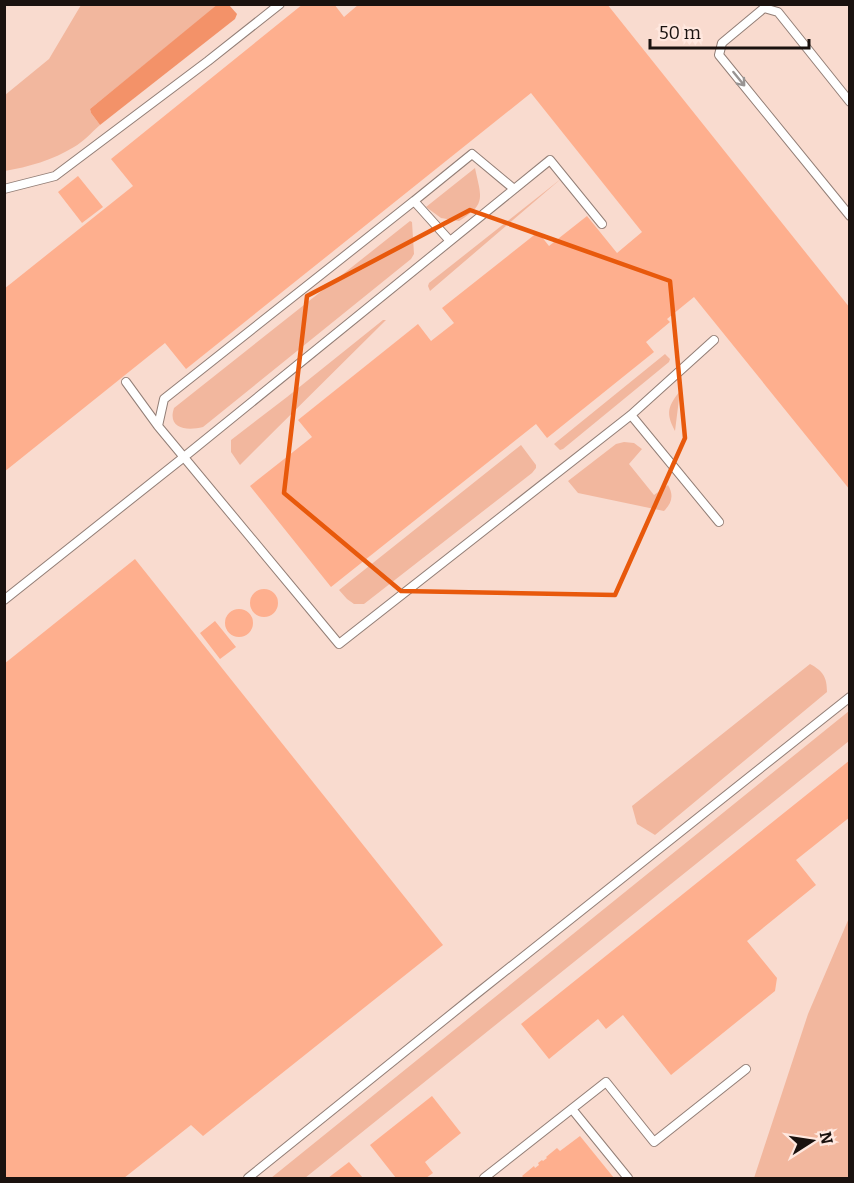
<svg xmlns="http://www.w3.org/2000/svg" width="854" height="1183" font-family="Bitter,serif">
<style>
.built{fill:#f9dbcf}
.green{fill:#f2b79e}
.water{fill:#f39269}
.building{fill:#feaf8e}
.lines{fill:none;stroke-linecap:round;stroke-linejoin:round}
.service-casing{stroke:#927e76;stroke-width:10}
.service{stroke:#fff;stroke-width:8}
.oneway{stroke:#989493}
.marked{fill:none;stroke:#e8590c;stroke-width:4.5;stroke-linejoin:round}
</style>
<rect width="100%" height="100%" fill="#ffe8df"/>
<path class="built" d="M5,5H849V1018L777,1178H5Z"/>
<path class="green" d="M81,5H218L90,109L91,113L100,125C91,133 83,142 74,147C53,160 28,167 5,171V95L49,59Z
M475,168C481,197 487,204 459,221L441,218L426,207Z
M562,178L430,291L428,286L429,283Z
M410,221L412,222L414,254L411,259L203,427C187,431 167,429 174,408Z
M383,320H386L240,465L231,452V440L287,397Z
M665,354L670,359L669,362L563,449L560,450L554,444Z
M680,391L675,431C666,414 667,407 680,391Z
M624,442L634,443L642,449L629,464L654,495L668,485C674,495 672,503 664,511L578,493L568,481L616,444Z
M521,445L536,465V468L532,473L364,604H354L347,599L339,590Z
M810,664C823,671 827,677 827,692L655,835L637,824L632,806Z
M849,711V741L305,1178H271Z
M849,918V1178H754L808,1014Z"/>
<path class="water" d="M218,4L229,5L237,14L235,19L100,125L91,113L90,109Z"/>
<path class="building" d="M303,4H334L344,17L359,4H607L850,308V490L694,297L667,319L670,322L646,342L654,352L547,438L536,424L331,587L250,486L312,437L298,420L418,324L431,341L454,323L442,308L538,232L549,246L587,216L617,253L642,232L531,93L186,369L165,343L4,472V289L133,186L111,159Z
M78,176L103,207L82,223L58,192Z
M135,559L443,945L203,1136L191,1125L124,1178H4V664Z
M250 603a14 14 0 1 1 28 0a14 14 0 1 1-28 0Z
M225 623a14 14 0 1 1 28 0a14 14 0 1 1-28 0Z
M215,621L236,647L220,659L200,633Z
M850,760V817L796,860L816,885L747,941L777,978L775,991L671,1075L623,1015L606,1029L598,1019L549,1059L521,1024Z
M432,1096L461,1133L425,1162L433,1173L426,1178H396L370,1145Z
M580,1136L614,1178H524L522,1176L534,1166L535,1168L539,1165L538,1163L542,1160L543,1161L547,1158L546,1157L557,1148L560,1151Z
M349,1162L363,1178H328Z"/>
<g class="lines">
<g class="service-casing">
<path id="service" d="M850,102L778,12L764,8L722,43L719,55L850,216
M4,189L55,176L208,61L280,4
M414,201L472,154L514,189
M450,241L414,201L164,399L158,426L339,644L631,415L714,340
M126,382L158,426
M631,415L719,522
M4,600L184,457L550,160L602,224
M572,1109L628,1178
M248,1178L475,995L850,697
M484,1178L606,1082L654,1142L746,1069"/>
</g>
<use href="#service" class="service"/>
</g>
<defs><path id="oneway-shaft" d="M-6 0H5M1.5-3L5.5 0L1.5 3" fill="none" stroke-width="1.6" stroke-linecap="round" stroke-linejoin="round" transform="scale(1.5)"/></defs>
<use class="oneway" href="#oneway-shaft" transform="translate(739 79) rotate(51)"/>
<path class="marked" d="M470,210L670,281L685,438L615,595L401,591L284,493L307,296Z"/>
<rect width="854" height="1183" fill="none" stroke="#1a120f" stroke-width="12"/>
<g transform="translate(812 1141) rotate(78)" stroke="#ffe8df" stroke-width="4.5" paint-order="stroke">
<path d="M0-4.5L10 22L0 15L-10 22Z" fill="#1a120f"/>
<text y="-9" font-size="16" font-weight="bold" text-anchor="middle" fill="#1a120f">N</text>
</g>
<path d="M650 39v9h159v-9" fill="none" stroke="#1a120f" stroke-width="3"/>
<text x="659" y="39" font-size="18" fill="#1a120f" stroke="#ffe8df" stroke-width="4.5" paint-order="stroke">50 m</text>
</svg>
